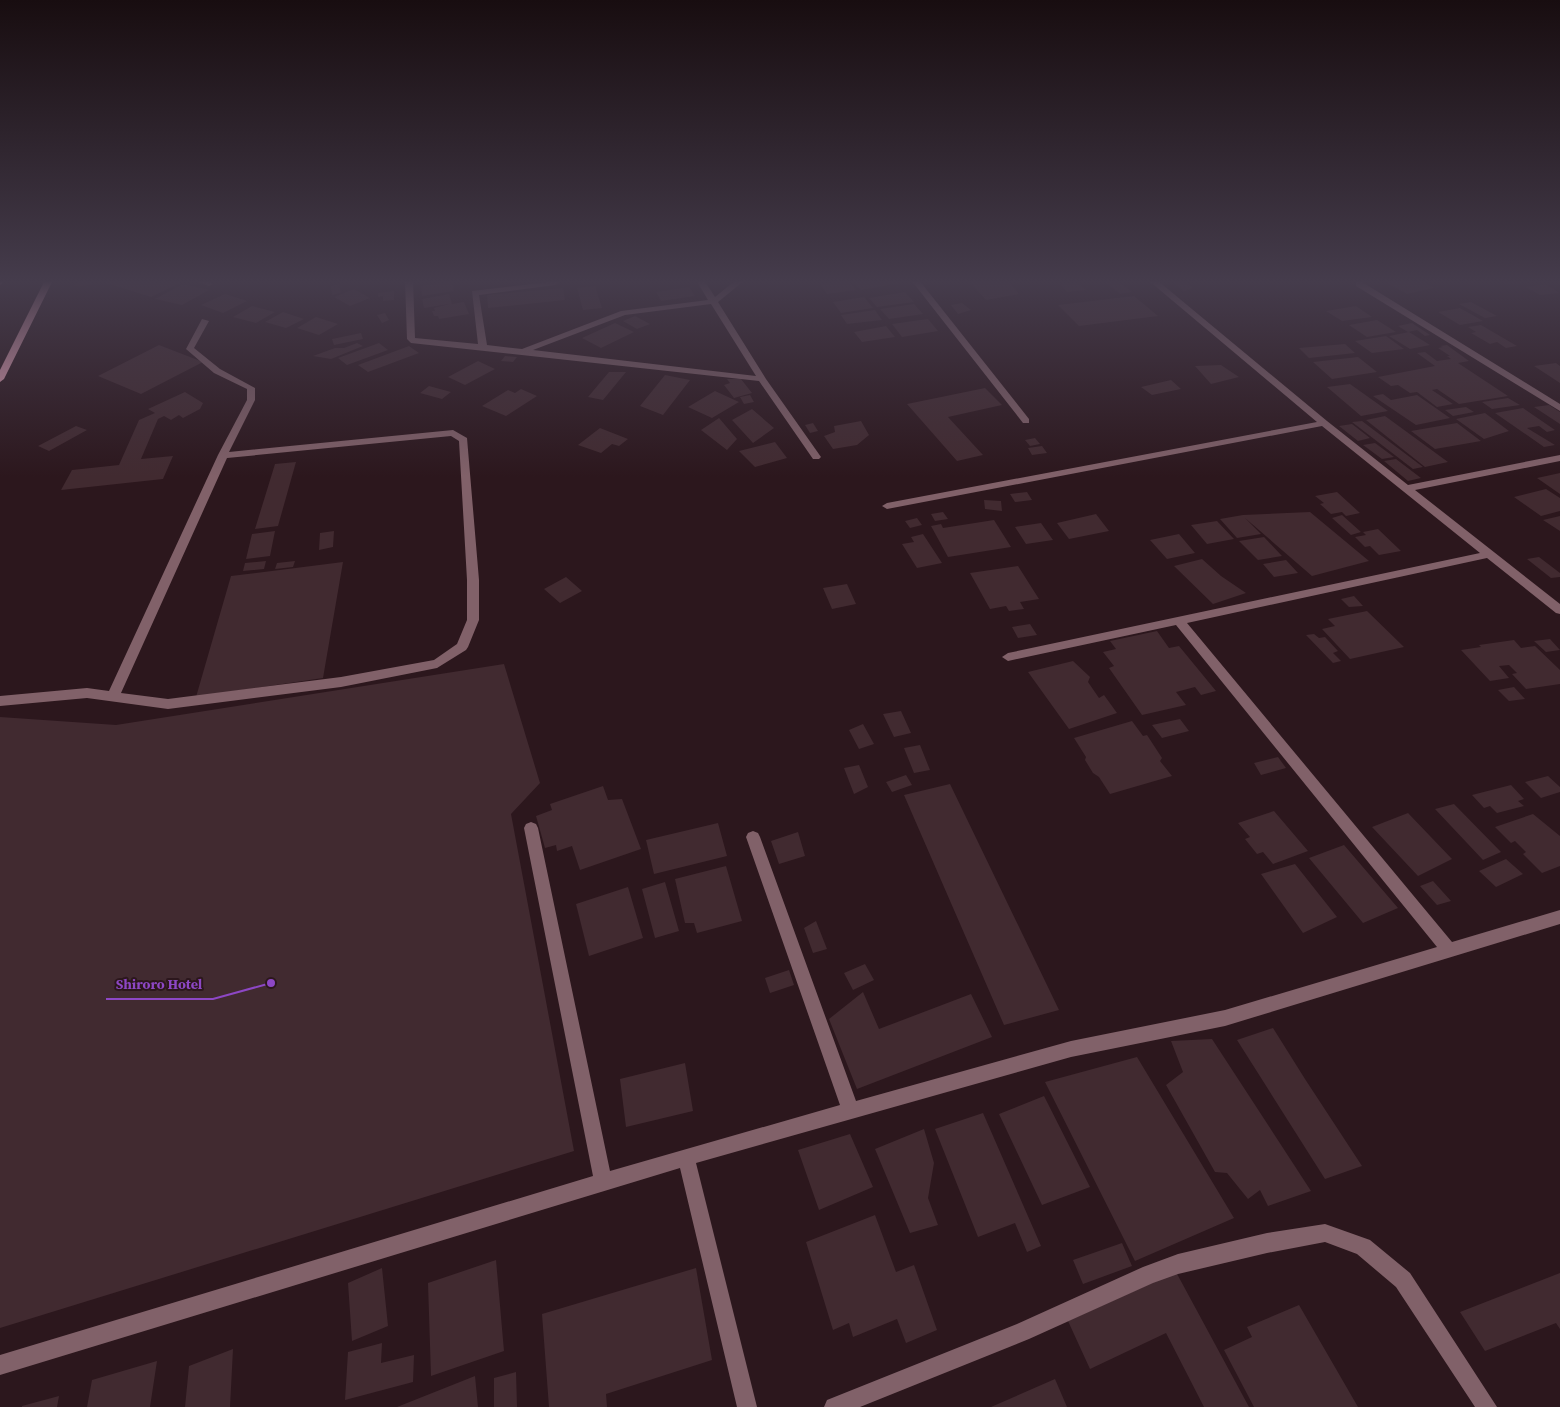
<svg xmlns="http://www.w3.org/2000/svg" width="1560" height="1407" font-family="'Source Serif 4',serif">
<style>
.building{fill:#412a30}
.lines{fill:none;stroke-linecap:round;stroke-linejoin:round}
.minor{fill:#816169;fill-rule:evenodd}
.major{fill:#e6a3b6;fill-rule:evenodd}
.leader{fill:none;stroke:#8d47c5;stroke-width:2}
.callout-dot{fill:#8d47c5;stroke:#2c171d;stroke-width:2}
.callout-label{font-size:14px;text-anchor:middle;font-weight:bold;fill:#8d47c5;stroke:#2c171d;stroke-width:4;stroke-linejoin:round;paint-order:stroke}
</style>
<rect width="100%" height="100%" fill="#2c171d"/>
<path class="building" d="M79,280H94L91,285L74,286Z
M97,280H151L159,283L165,280L184,281L151,297Z
M848,280L856,290L827,294L820,284Z
M851,280H896L900,283L861,290Z
M968,280H1007L1019,294L986,300Z
M1103,280H1117L1132,292L1120,294Z
M1183,280L1193,288L1184,291L1172,282Z
M1382,280H1420L1434,288L1407,294Z
M1498,280H1539V281L1505,284Z
M452,281L454,291L422,296L421,286Z
M1076,282L1086,290L1067,292L1060,284Z
M183,284L209,290L182,305L155,299Z
M339,284L341,293L332,295L331,286Z
M1545,284L1560,293L1540,295L1526,287Z
M595,286L602,308L583,310L577,288Z
M689,287L695,296L661,301L656,292Z
M563,288L565,300L488,308L487,295Z
M354,289L370,298L350,306L334,297Z
M394,291V300L383,301V296L378,297V293Z
M905,292L914,302L877,307L869,298Z
M225,294L247,301L223,313L201,305Z
M449,294L452,304L464,302L469,314L439,319L438,316H434L432,311H435L434,308L449,304L424,308L422,299Z
M1134,296L1158,316L1079,326L1058,305Z
M864,297L873,308L841,313L833,302Z
M1471,302L1497,316L1485,318L1459,304Z
M962,303L971,310L958,314L951,305Z
M914,304L923,314L889,319L880,309Z
M252,306L275,312L256,323L233,317Z
M1356,306L1372,317L1342,321L1326,311Z
M1460,308L1483,321L1460,325L1438,312Z
M875,310L882,320L847,324L841,315Z
M283,312L304,319L286,328L265,322Z
M385,313L389,320L382,323L377,315Z
M635,316L650,324L637,329L623,321Z
M316,317L338,324L319,335L297,328Z
M928,319L938,331L902,337L892,324Z
M1377,320L1396,332L1367,337L1349,325Z
M615,323L634,332L601,348L582,338Z
M1412,323L1430,335L1425,336L1417,330L1408,332L1398,326Z
M1481,325L1517,346L1506,348L1497,342L1490,344L1471,333L1476,332L1468,327Z
M886,326L895,337L862,342L854,332Z
M1409,332L1430,345L1410,349L1389,336Z
M361,333L363,339L334,345L332,339Z
M1386,336L1404,349L1372,353L1355,341Z
M357,343L363,346L331,359L313,356L335,348H344Z
M379,343L388,350L347,365L338,358Z
M1345,344L1355,353L1309,358L1299,348Z
M159,345L203,362L141,394L98,376Z
M1447,345L1469,361L1458,363L1508,396L1459,404L1437,389L1432,390L1453,404L1437,407L1417,392L1410,393L1398,385L1391,386L1378,377L1435,366L1417,353L1425,352L1437,361L1451,359L1447,356H1450L1438,348L1443,347L1440,346Z
M409,346L419,353L368,372L358,365Z
M505,356L517,357L513,362L501,361Z
M1358,357L1377,372L1332,379L1313,362Z
M478,361L495,369L465,385L448,377Z
M1556,363L1560,366V383L1534,366Z
M1221,365L1239,377L1211,384L1195,366Z
M609,372H626L603,400L588,397Z
M665,375L690,380L663,415L640,406Z
M727,379H741L752,393L734,398L724,385L730,383Z
M1171,380L1181,389L1152,395L1141,387Z
M1350,384L1388,411L1361,416L1327,387Z
M429,386L451,392L442,399L420,393Z
M985,388L1002,405L948,417L983,455L957,461L907,404Z
M521,389L537,396L506,416L482,406L508,390L515,393Z
M715,391L739,402L712,418L688,407Z
M185,392L203,403L200,409L183,418L179,415L171,420L164,416L158,419L141,459L173,456L163,479L61,490L72,470L119,465L139,420L155,413L148,409Z
M1383,394L1391,400L1417,395L1450,418L1416,425L1373,396Z
M750,395L754,402L744,404L740,397Z
M1508,398L1520,405L1492,409L1482,402Z
M1549,405L1560,412V424L1534,407Z
M1466,407L1474,412L1453,416L1445,410Z
M1523,408L1555,430L1547,432L1539,426L1527,428L1555,445L1544,447L1495,413Z
M752,409L774,428L753,443L732,420Z
M1485,413L1509,431L1484,439L1456,419Z
M1385,416L1448,462L1425,467L1366,420Z
M719,418L737,439L727,450L701,430Z
M861,421L869,435L857,445L833,449L824,436L835,432L834,426Z
M1362,421L1423,467L1413,469L1352,422Z
M813,423L818,431L810,433L805,425Z
M1457,423L1481,441L1435,449L1411,431Z
M1352,424L1370,438L1358,441L1339,426Z
M76,426L87,430L49,451L38,446Z
M600,428L628,439L619,446L612,444L601,453L578,445Z
M1035,438L1040,444L1030,446L1025,440Z
M775,442L787,458L755,467L739,451Z
M1375,443L1394,457L1382,459L1363,445Z
M1042,446L1047,453L1032,455L1028,448Z
M1396,459L1421,478L1408,481L1384,461Z
M296,462L278,526L255,529L275,464Z
M1560,473V494L1537,478Z
M1546,489L1560,498V511L1541,516L1514,497Z
M1027,492L1032,500L1015,502L1010,494Z
M1337,492L1360,513L1346,516L1342,512L1331,514L1320,504L1324,503L1315,496Z
M984,500L1001,501L1002,511L985,509Z
M943,512L948,519L935,521L931,514Z
M1310,512L1369,561L1312,576L1245,518L1261,534L1237,538L1220,519L1243,515Z
M1096,514L1109,531L1069,539L1057,523Z
M1342,515L1361,532L1351,535L1332,518Z
M1560,516V531L1543,520Z
M917,518L922,525L910,528L905,521Z
M994,520L1011,547L948,557L931,526L941,524L943,528Z
M1217,521L1234,539L1207,544L1191,525Z
M1041,523L1053,540L1026,544L1015,527Z
M1378,529L1401,551L1379,555L1370,546L1365,547L1355,537L1366,535L1363,532Z
M275,531L270,556L246,559L252,534Z
M334,531L333,547L319,550L320,533Z
M923,534L942,563L917,568L902,544L914,542L911,537Z
M1179,534L1195,553L1167,559L1150,540Z
M1264,537L1282,556L1258,560L1239,541Z
M1539,557L1560,573V577L1551,578L1527,559Z
M1202,559L1221,576L1246,593L1213,604L1174,566Z
M1286,560L1298,573L1274,577L1263,564Z
M266,561L264,569L243,571L245,563Z
M295,561L293,567L275,569L277,563Z
M343,562L323,678L196,697L231,576Z
M1018,566L1039,599L1020,602L1024,609L1009,611L1006,606L990,609L970,573Z
M566,577L582,591L560,603L544,589Z
M847,584L856,604L832,609L823,588Z
M1354,596L1363,606L1349,607L1341,599Z
M1367,611L1404,647L1350,659L1322,629L1335,626L1328,619Z
M1030,624L1037,635L1018,638L1012,627Z
M1157,631L1169,648L1179,646L1216,691L1201,695L1195,687L1176,692L1186,705L1142,715L1109,668L1114,666L1103,652L1116,649L1110,641Z
M1314,634L1319,638L1325,637L1338,651L1333,653L1341,661L1333,663L1306,635Z
M1550,639L1560,650L1546,652L1534,641Z
M1514,640L1521,648L1535,646L1560,670V684L1526,689L1512,674L1517,673L1509,665L1499,666L1509,678L1490,681L1461,650L1481,647L1479,645Z
M1073,661L1090,677L1088,682L1099,698L1104,695L1117,713L1069,729L1028,672Z
M504,664L540,783L511,814L574,1151L0,1328V717L116,725Z
M1514,687L1525,699L1509,701L1498,690Z
M901,711L911,733L894,737L883,714Z
M1180,719L1189,731L1162,738L1152,725Z
M1132,721L1143,736L1147,735L1162,758L1160,761L1172,776L1110,794L1099,777L1093,773L1085,760L1086,757L1074,738Z
M863,724L874,744L859,749L849,730Z
M920,745L930,770L914,773L904,748Z
M1278,757L1286,768L1261,775L1254,763Z
M859,765L868,787L854,794L844,768Z
M906,775L912,785L892,792L886,782Z
M1548,776L1560,787V792L1541,798L1525,782Z
M950,784L1059,1010L1004,1025L904,795Z
M1511,785L1524,799L1518,801L1524,806L1497,813L1490,806L1484,808L1472,795Z
M603,786L608,800L622,799L641,849L580,870L572,846L557,851L556,845L545,848L536,816L552,810L550,804Z
M1454,804L1501,852L1483,860L1435,809Z
M1274,811L1308,851L1273,864L1263,852L1257,854L1245,839L1250,837L1238,823Z
M1408,813L1452,859L1418,876L1372,827Z
M1533,814L1560,836V866L1542,873L1523,854L1526,852L1515,841L1511,843L1495,827Z
M718,823L727,856L654,874L646,840Z
M798,832L805,856L779,864L771,841Z
M1344,845L1398,908L1363,923L1309,858Z
M1506,859L1523,874L1496,887L1479,871Z
M1295,864L1337,917L1303,933L1261,874Z
M726,866L742,921L697,933L694,923H685L675,879Z
M1433,881L1451,901L1437,905L1420,886Z
M665,882L679,931L655,938L642,889Z
M628,887L643,938L589,956L576,904Z
M816,921L827,949L813,953L804,928Z
M865,964L874,980L853,990L844,973Z
M789,970L794,985L770,993L765,978Z
M863,992L879,1029L971,994L992,1037L857,1089L829,1019Z
M1273,1028L1305,1079L1362,1166L1325,1179L1237,1040Z
M1212,1039L1311,1191L1268,1206L1260,1190L1248,1199L1227,1173L1215,1172L1166,1085L1183,1072L1171,1041Z
M1137,1057L1234,1218L1135,1261L1045,1082Z
M685,1063L693,1111L626,1127L620,1079Z
M1044,1096L1090,1187L1042,1205L999,1114Z
M983,1113L1041,1246L1027,1252L1015,1223L978,1237L935,1129Z
M924,1129L934,1163L928,1198L938,1225L910,1233L875,1149Z
M850,1134L873,1187L819,1210L798,1150Z
M875,1215L896,1272L914,1265L937,1330L906,1343L897,1319L853,1337L849,1323L833,1330L806,1242Z
M1122,1243L1132,1266L1083,1284L1073,1260Z
M496,1260L504,1351L431,1376L428,1283Z
M382,1268L388,1326L352,1341L348,1283Z
M696,1268L712,1360L606,1394L607,1407H549L542,1314Z
M1176,1272L1249,1407H1204L1166,1333L1090,1369L1068,1321Z
M1560,1273V1329L1556,1323L1485,1351L1460,1312Z
M1299,1305L1358,1407H1254L1224,1350L1252,1337L1247,1327Z
M382,1343L381,1363L414,1355L413,1382L345,1400L348,1352Z
M233,1349L230,1407H185L189,1366Z
M157,1361L150,1407H87L92,1380Z
M516,1372L517,1407H494V1378Z
M475,1376L478,1407H397Z
M1055,1379L1067,1407H991Z
M59,1396L57,1407H22V1406Z"/>
<g class="lines">
<path class="minor" d="M193,280H204L213,284L209,286Z
M405,280H413L415,338L478,344L472,291L558,281L559,283L555,285L479,295L487,345L522,349L621,311L708,300L696,280H704L715,297L736,280H745L718,302L766,379L821,457L819,459H813L759,381L411,343L407,339ZM711,304L756,376L533,350L625,315Z
M911,280H919L1029,419V423H1023Z
M1148,280H1157L1327,421L1408,485L1560,455V461L1415,490L1560,604V614L1556,613L1487,558L1187,623L1452,942L1560,910V924L1225,1026L1071,1057L696,1163L757,1407H737L680,1168L0,1375V1355L593,1176L524,828L526,824L531,822L536,824L538,828L610,1171L840,1105L746,837L748,833L753,831L758,833L760,837L856,1101L1071,1041L1225,1010L1437,947L1176,625L1008,661L1002,657L1008,653L1480,553L1322,426L887,509L882,506L887,503L1317,422Z
M1356,282H1362L1560,404V411L1356,286Z
M202,319L209,321L194,348L220,369L255,388V400L229,452L453,430L467,438L479,580V620L468,647L466,650L437,668L341,687L168,709L87,698L0,706V696L87,688L109,691L218,455L247,400V389L214,373L186,349ZM451,436L459,441L467,580V620L457,644L434,660L341,677L168,699L121,693L227,458Z
M1325,1224L1370,1240L1410,1273L1497,1407H1475L1396,1287L1357,1254L1325,1242L1267,1253L1178,1274L1153,1283L1029,1339L860,1407H824L827,1400L1017,1324L1143,1267L1178,1254L1267,1233Z"/>
<path class="major" d="M0,280H6L0,285Z
M45,280H53L4,379L0,382V370Z"/>
</g>
<linearGradient id="sky" x2="0" y2="1"><stop stop-color="#180d10"/><stop offset="0.59" stop-color="#453c4c"/><stop offset="1" stop-color="#453c4c" stop-opacity="0"/></linearGradient>
<rect width="1560" height="477" fill="url(#sky)"/>
<path class="leader" d="M271 983L213 999H106"/>
<circle class="callout-dot" cx="271" cy="983" r="5"/>
<g class="callout-label">
<text x="159" y="989">Shiroro Hotel</text>
</g>
</svg>
